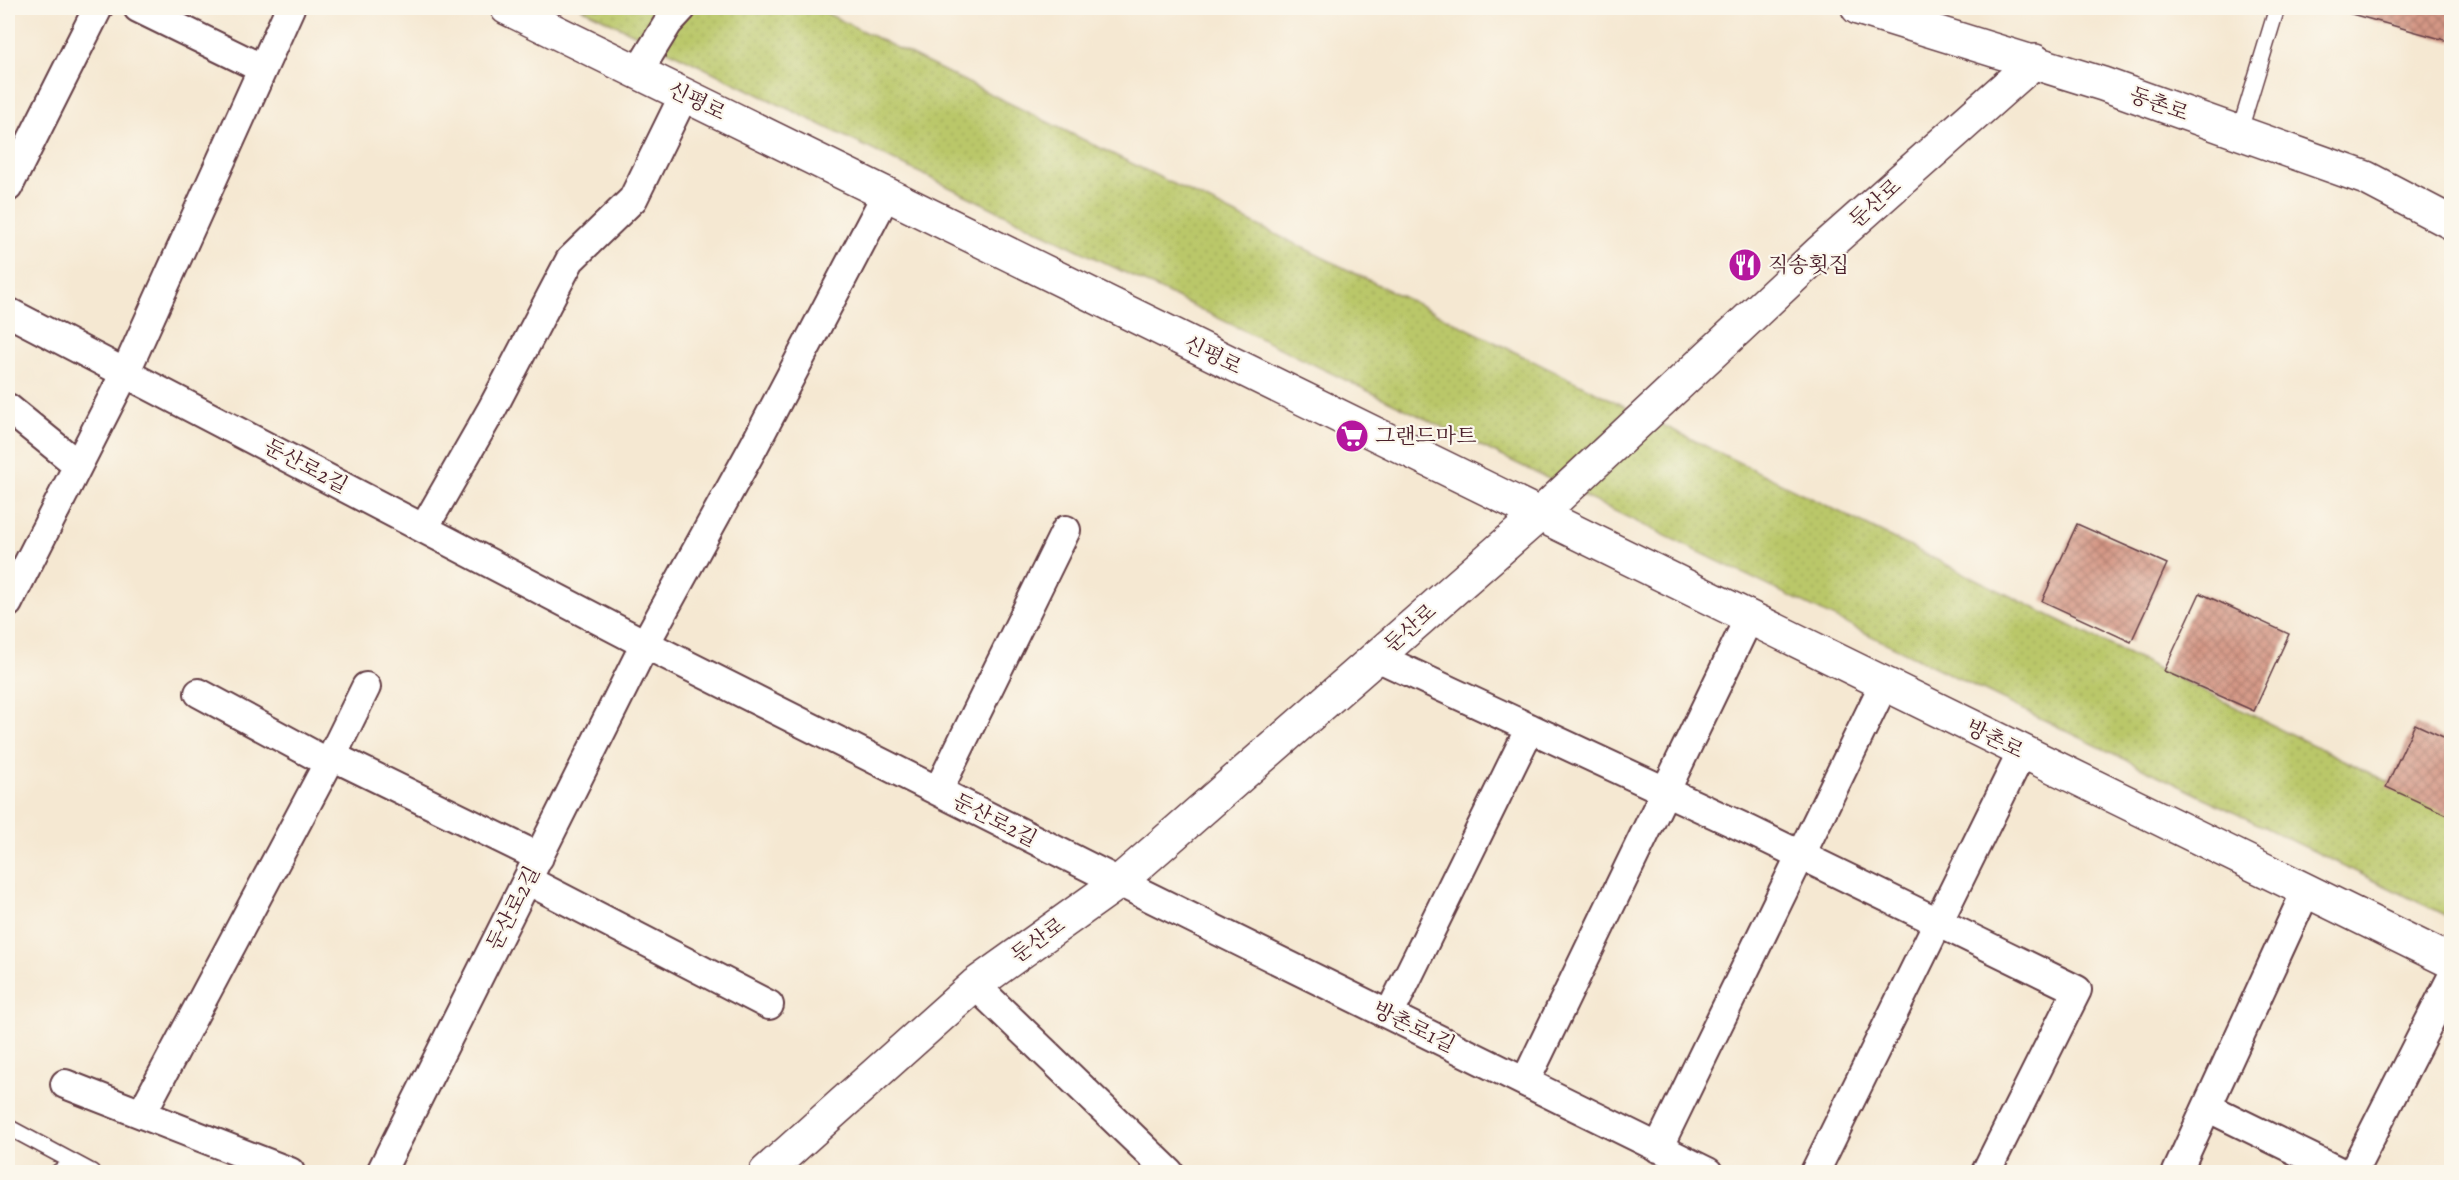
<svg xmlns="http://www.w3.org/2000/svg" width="2459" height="1180" font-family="Alegreya,'Noto Serif KR',serif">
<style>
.park{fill:url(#park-dots);stroke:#82734a;stroke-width:1.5}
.building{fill:url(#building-cross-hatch)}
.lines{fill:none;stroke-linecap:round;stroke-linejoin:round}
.service-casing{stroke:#643d44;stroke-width:18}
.minor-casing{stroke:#643d44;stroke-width:32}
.tertiary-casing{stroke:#643d44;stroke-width:36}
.secondary-casing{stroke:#643d44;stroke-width:36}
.service{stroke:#fff;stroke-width:15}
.minor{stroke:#fff;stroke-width:28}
.tertiary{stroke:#fff;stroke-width:33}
.secondary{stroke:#fff;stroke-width:33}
.labels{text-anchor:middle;stroke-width:4.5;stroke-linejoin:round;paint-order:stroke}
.street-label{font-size:21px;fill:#4a1f2b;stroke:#fbf7ec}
.poi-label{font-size:21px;fill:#4a1f2b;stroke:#fbf7ec;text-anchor:start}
</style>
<defs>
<pattern id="park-dots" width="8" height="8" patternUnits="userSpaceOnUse" patternTransform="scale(1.5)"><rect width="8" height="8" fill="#bac769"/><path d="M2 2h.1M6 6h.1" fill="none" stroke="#a1aa5b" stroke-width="1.8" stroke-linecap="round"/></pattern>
<pattern id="building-cross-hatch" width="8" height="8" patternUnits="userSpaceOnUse" patternTransform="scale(1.5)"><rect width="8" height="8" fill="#d49785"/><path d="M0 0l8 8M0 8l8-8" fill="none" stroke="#ae7b6d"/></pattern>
</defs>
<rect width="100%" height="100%" fill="#fbf7ec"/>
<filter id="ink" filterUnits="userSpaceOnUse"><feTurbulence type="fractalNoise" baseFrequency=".0167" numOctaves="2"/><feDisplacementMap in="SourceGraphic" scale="12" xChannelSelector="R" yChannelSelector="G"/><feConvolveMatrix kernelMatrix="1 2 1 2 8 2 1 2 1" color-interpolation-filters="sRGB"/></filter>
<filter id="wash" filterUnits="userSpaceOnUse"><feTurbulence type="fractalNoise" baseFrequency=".008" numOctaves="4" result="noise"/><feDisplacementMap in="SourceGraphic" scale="24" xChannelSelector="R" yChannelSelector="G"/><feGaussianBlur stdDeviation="1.35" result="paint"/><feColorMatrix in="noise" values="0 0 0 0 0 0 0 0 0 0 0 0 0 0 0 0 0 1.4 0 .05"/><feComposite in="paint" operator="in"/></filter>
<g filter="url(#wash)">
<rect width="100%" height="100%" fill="#f5e8d2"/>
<path class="park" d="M581,8H816L2451,813V918Z"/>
<g id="blocks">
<path class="building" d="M2330,8H2452V42Z
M2077,524L2167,564L2131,642L2042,601Z
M2200,593L2289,634L2254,711L2164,671Z
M2415,724L2452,741V817L2386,787Z"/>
</g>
</g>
<g filter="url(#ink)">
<use href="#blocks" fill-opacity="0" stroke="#643d44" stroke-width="1.5"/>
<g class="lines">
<g class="service-casing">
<path id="service" d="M2239,133L2277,8
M8,1127L92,1172
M58,1172L75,1164"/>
</g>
<g class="minor-casing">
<path id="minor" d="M138,8L261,68
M638,72L668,23L682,8
M8,187L98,8
M8,312L645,644L1119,882L1708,1172
M8,408L78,465
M424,528L492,409L570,260L633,199L684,95
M8,603L126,371L290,8
M1377,657L1749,830L2077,990L1986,1172
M366,687L332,756L539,857
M199,693L329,763
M938,791L1066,530
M527,880L769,1005
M975,985L1169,1172
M1389,1015L1530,728
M1525,1082L1749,618
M65,1084L290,1172
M2207,1107L2340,1172
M142,1113L332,756
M1658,1148L1884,684
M381,1172L645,644L754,446L886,195
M1815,1172L2022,752
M2177,1172L2306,891
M2353,1172L2452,977"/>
</g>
<g class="tertiary-casing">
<path id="tertiary" d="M507,8L2452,962
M766,1172L975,985L1119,882L1539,515L1821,251L2035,61"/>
</g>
<g class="secondary-casing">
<path id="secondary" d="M1858,8L2103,84L2366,178L2452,223"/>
</g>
<use href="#service" class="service"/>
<use href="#minor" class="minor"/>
<use href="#tertiary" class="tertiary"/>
<use href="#secondary" class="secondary"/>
</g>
</g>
<defs>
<g id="restaurant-disc" transform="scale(1.725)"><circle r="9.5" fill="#b5179e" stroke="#fbf7ec"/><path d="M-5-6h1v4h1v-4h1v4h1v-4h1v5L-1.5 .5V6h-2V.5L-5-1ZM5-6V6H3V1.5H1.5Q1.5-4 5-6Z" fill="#fff"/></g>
<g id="supermarket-disc" transform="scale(1.725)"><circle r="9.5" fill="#b5179e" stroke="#fbf7ec"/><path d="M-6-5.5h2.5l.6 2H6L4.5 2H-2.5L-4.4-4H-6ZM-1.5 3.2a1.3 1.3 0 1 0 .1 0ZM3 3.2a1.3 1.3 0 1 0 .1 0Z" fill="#fff"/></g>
</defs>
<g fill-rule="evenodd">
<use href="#restaurant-disc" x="1745" y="265"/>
<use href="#supermarket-disc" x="1352" y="436"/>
</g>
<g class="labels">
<g class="street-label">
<text transform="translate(697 101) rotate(26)" y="7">신평로</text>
<text transform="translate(2159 104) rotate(20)" y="7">동촌로</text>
<text transform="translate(1875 203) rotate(-42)" y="7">둔산로</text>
<text transform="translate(1213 355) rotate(26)" y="7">신평로</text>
<text transform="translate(306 466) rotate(28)" y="7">둔산로2길</text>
<text transform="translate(1410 628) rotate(-41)" y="7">둔산로</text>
<text transform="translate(1995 739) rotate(26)" y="7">방촌로</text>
<text transform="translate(995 820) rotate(27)" y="7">둔산로2길</text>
<text transform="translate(513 908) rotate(-63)" y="7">둔산로2길</text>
<text transform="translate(1038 940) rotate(-36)" y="7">둔산로</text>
<text transform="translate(1414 1027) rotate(26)" y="7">방촌로1길</text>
</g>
<g class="poi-label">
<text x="1768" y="272">직송횟집</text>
<text x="1375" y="443">그랜드마트</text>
</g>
</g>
<rect width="2459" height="1180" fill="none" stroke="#fbf7ec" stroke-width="30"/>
</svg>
